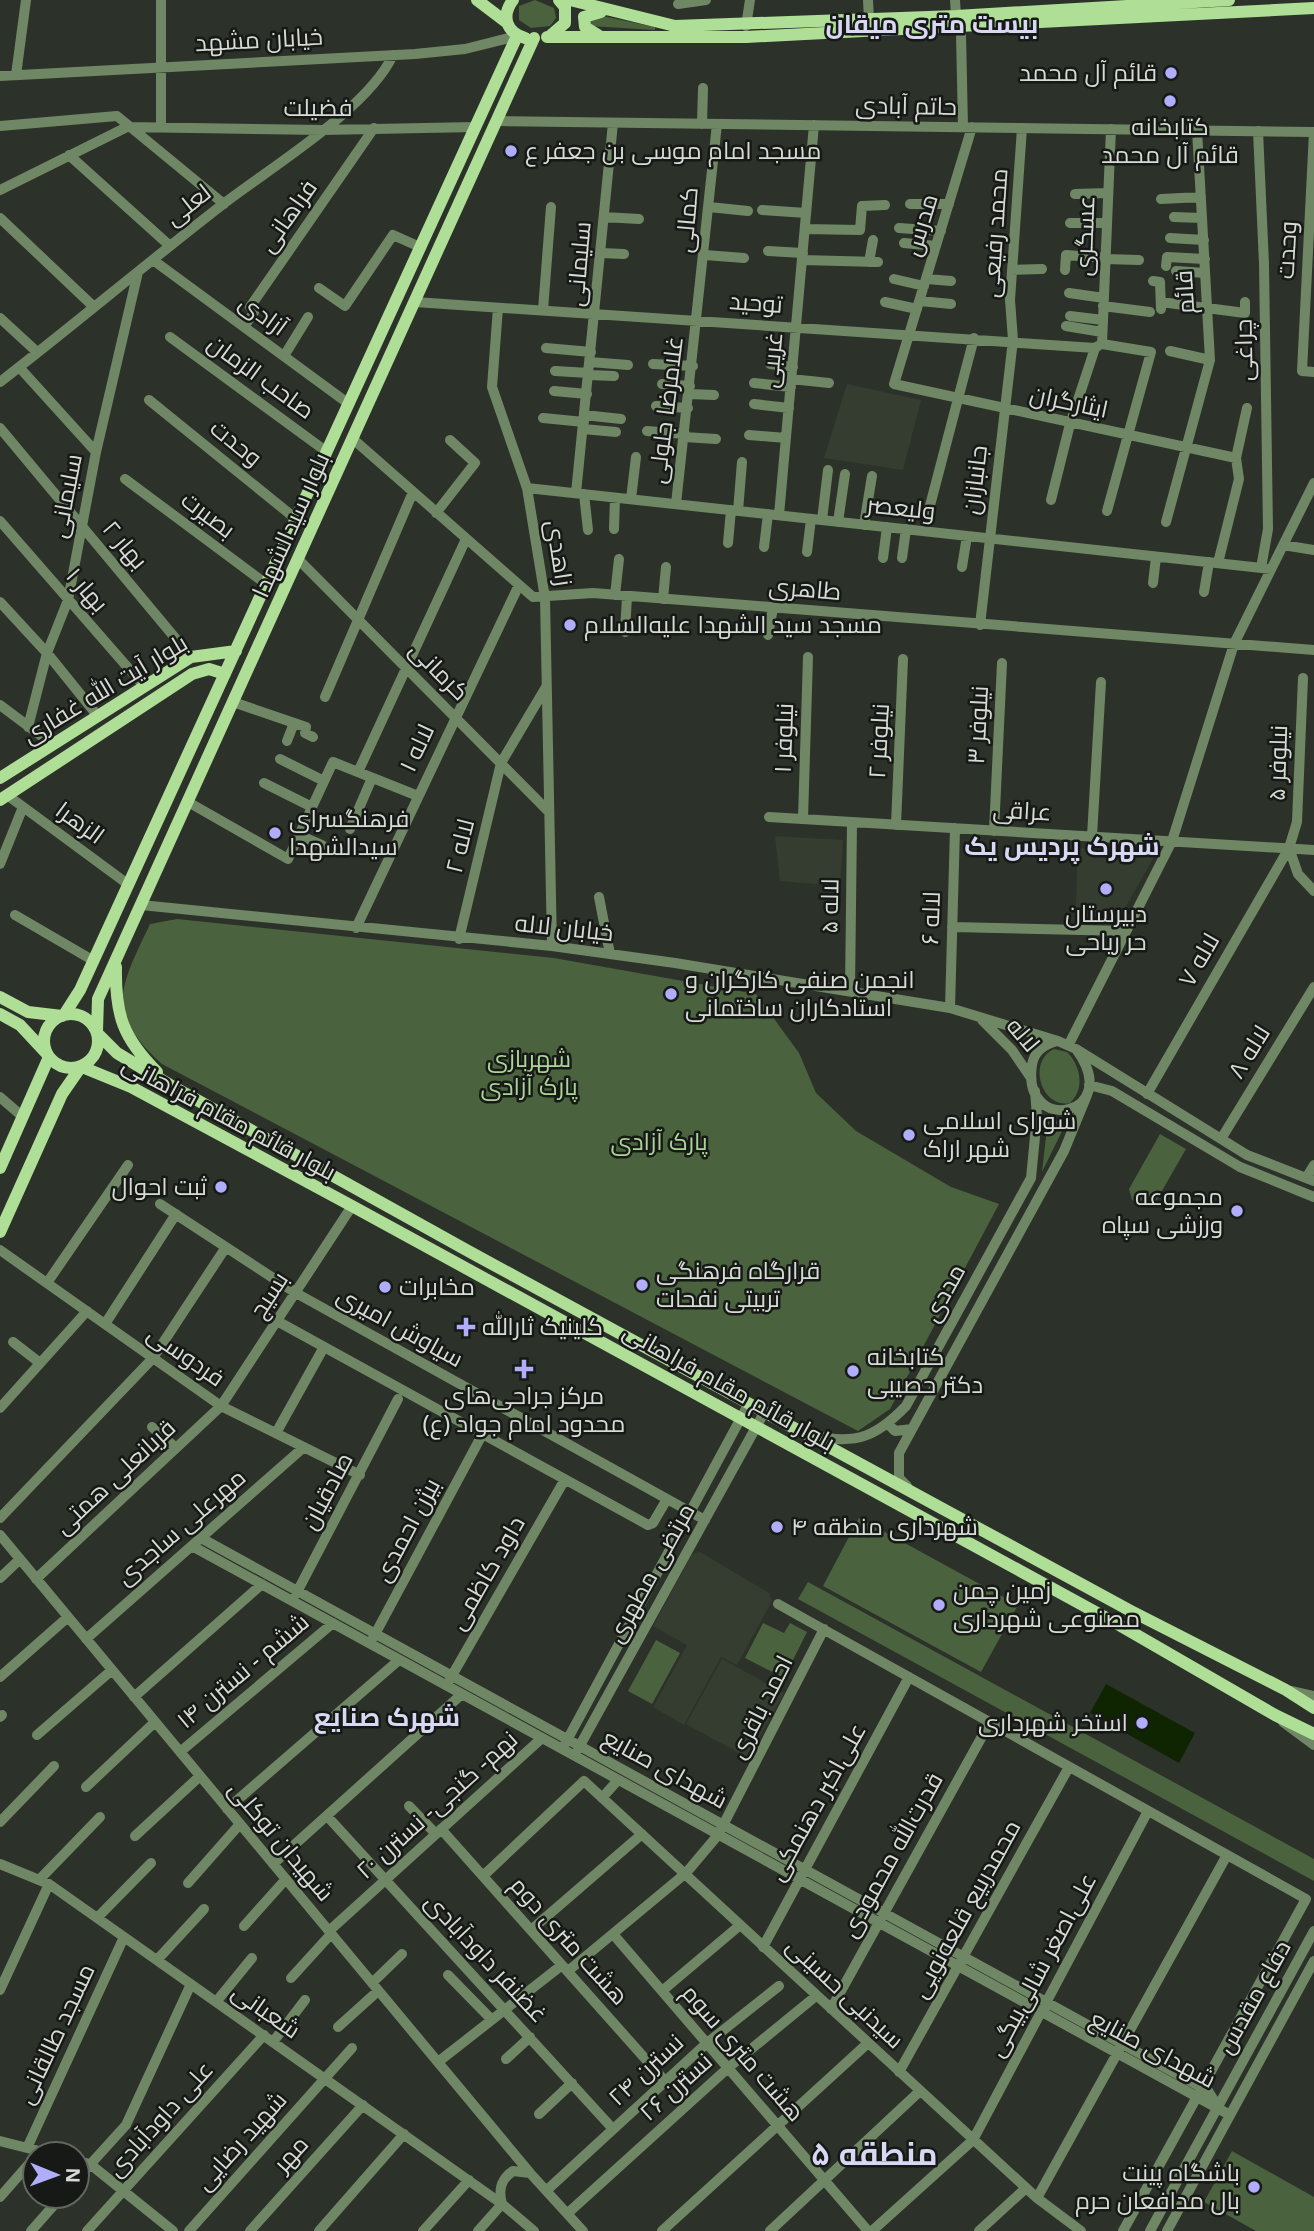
<svg xmlns="http://www.w3.org/2000/svg" width="1314" height="2231" font-family="'Noto Sans',Cairo,sans-serif">
<style>
.built{fill:#343d2f}
.green{fill:#4a623e}
.water{fill:#0f2502}
.lines{fill:none;stroke-linecap:round;stroke-linejoin:round}
.minor{stroke:#708765;stroke-width:10}
.major{stroke:#afde97;stroke-width:12}
.poi-dot{fill:#b0adfa;stroke:#161915;stroke-width:2.5}
.labels{text-anchor:middle;stroke-width:5;stroke-linejoin:round;paint-order:stroke}
.street-label{font-size:24px;fill:#d7dbd6;stroke:#161915}
.poi-label{font-size:24px;fill:#d7dbd6;stroke:#161915;text-anchor:start}
.park-label{font-size:24px;fill:#abd596;stroke:#161915}
.neighbourhood-label{font-size:26px;font-weight:bold;fill:#d8d8f5;stroke:#161915}
.district-label{font-size:32px;font-weight:bold;fill:#d8d8f5;stroke:#161915}
</style>
<rect width="100%" height="100%" fill="#2c3229"/>
<path class="built" d="M847,384L921,400L903,470L824,458Z
M775,836L843,840L840,886L780,881Z
M1078,848L1150,850L1154,857L1117,922L1111,926L1075,925Z
M700,1552L769,1593L772,1601L737,1665L721,1657L684,1725L653,1707L687,1645L653,1626L692,1554Z
M722,1659L784,1693L748,1758L686,1724Z"/>
<path class="green" d="M535,0L554,8L556,18L550,26L531,28L519,20V6Z
M598,15L655,27V30L590,26L589,18Z
M177,919L554,958L756,994L799,1053L816,1093L856,1131L951,1187L999,1204L890,1409L858,1431L162,1064C103,1012 121,986 150,924Z
M1054,1049L1067,1052C1081,1066 1085,1089 1070,1103C1041,1109 1027,1061 1054,1049Z
M1048,1119L1066,1123L1042,1172Z
M1160,1134L1186,1149L1155,1203L1143,1206L1132,1200L1129,1189Z
M859,1518L1018,1605L981,1672L823,1586Z
M808,1582L1314,1859V1881L798,1599Z
M763,1623L784,1633L790,1623L807,1632L784,1678L745,1658Z
M656,1640L680,1653L652,1704L628,1691Z
M1232,2151L1314,2197V2231H1256L1204,2202Z"/>
<path class="water" d="M1106,1684L1195,1733L1179,1763L1090,1713Z"/>
<g class="lines">
<path class="minor" d="M868,0L869,20
M955,0L956,16
M678,4L706,0
M746,26L750,0
M961,34L963,127
M16,75L26,0
M0,76L415,54L465,49L517,36
M497,121L1314,132
M702,124L703,88
M0,126L117,116L224,204
M161,126V0
M972,127L894,384L1236,458
M1258,131L1264,264L1268,529L1261,568
M1314,132L1302,371L1314,372
M69,155L170,246
M0,190L127,127L322,130L476,127
M1075,194L1108,193
M1161,199L1201,197
M910,204H949
M709,207L748,211
M762,210L806,213
M604,217L639,219
M1174,217L1202,218
M0,218L94,307
M1070,223H1107
M899,228L941,231
M805,229L860,230L862,206L885,205
M1170,238L1204,240
M904,243L936,246
M768,251L803,253
M601,253L624,254
M705,255L744,258
M1105,259L1139,260
M153,260L349,404
M802,260L878,262
M869,262L873,240
M1166,266L1167,257L1205,259
M1012,270L1042,269
M1065,270L1066,255L1106,258
M1176,271L1205,273
M894,279L924,286
M927,279L951,281
M1153,281L1160,282L1161,309
M319,288L345,306L393,235L420,247
M1069,293L1104,298
M920,301L951,304
M415,302L1095,348
M885,302L917,309
M1161,302L1245,313V302
M1103,306L1150,312
M498,308L492,387L527,488L545,598L552,946
M543,310L551,207
M1070,316L1103,320
M0,318L37,352
M1066,326L1102,332
M244,327L254,312L250,307L374,128
M170,337L327,452
M1102,344L1151,352L1107,511
M1102,344L1111,129
M546,348L591,352
M1170,351L1210,360
M284,356L308,317
M590,362L628,365
M653,364L693,366
M770,364L793,367
M19,367L96,452
M555,371L589,373
M589,375L614,376
M791,379L829,383
M0,382C75,324 147,263 222,205C271,167 368,109 393,55
M754,383L791,387
M662,384L690,386
M554,391L587,394
M689,394L714,395
M149,400L296,519
M754,404L789,408
M656,406L688,408
M584,415L621,419
M543,418L584,422
M0,428L191,657
M583,429L616,432
M647,431L685,434
M749,435L786,438
M684,437L716,439
M353,439L533,597L593,593L1314,650
M125,479L266,584
M527,488L1271,569
M576,493L613,123
M584,494L588,530
M631,499L636,457
M1051,500L1070,424L1095,348L1098,346
M676,504L717,124
M738,511L742,462
M436,513L475,463L450,440
M779,515L814,125
M927,517L974,338
M822,520L828,470
M0,521L143,685
M838,522L845,474
M1166,522L1210,360L1197,130
M864,525L872,476
M614,529L615,498
M728,543L731,510
M1283,545L1314,550
M764,547L768,514
M807,552L811,519
M883,558L887,527
M902,558L906,529
M298,559L549,812
M1218,563L1239,479L1236,458L1247,408
M962,567L967,536
M1153,583L1156,557
M1204,592L1209,562
M615,595L619,559
M663,599L666,567
M0,602L47,653L97,715
M980,625L1013,340L1010,300L1022,128
M625,632L627,596
M768,635L773,608
M325,697L413,492
M233,702L306,727L305,733L313,737
M0,705L52,744
M28,727L47,653L68,600L96,452L138,272
M287,741L294,723
M280,759L324,781
M358,772L466,539
M264,783L312,807
M7,795L129,885
M188,802L288,859L333,762L418,796
M769,817L1314,850
M803,819L808,657
M896,825L903,659
M350,829L372,778
M994,831L1002,663
M299,835L322,845
M1092,836L1101,682
M1289,848L1298,874L1314,891
M0,864L23,807
M599,897L610,954
M141,905L552,946L675,963L950,1008L1058,1041
M15,915L94,961
M952,927L1125,931
M356,928L518,587
M459,939L501,763L546,687
M850,990L852,822
M950,1008L955,828
M982,1020L1012,1050L1031,1078
M1058,1041L1076,1049C1126,1116 1021,1137 1032,1065C1034,1051 1045,1044 1058,1041Z
M1069,1044L1172,841L1234,644L1314,483
M1076,1049L1247,1155L1314,1181
M1089,1085L1112,1091L1240,1167L1314,1197
M1147,1094L1289,848L1297,822L1303,678
M0,1097L23,1117
M1221,1139L1314,987
M1306,1178L1314,1165
M160,1204L296,1293L705,1520
M0,1250L221,1406L360,1475
M47,1283L128,1165
M277,1321L648,1525L653,1523L667,1499
M105,1324L176,1214
M13,1342L40,1363
M0,1408L87,1311
M888,1424L895,1431L912,1429
M152,1427L176,1448
M276,1433L324,1347
M815,1436C857,1445 877,1436 906,1406L1031,1178L1037,1116L1035,1091
M907,1486L899,1478V1453L1064,1151L1087,1095
M0,1518L153,1358L226,1247
M0,1535L530,2173
M201,1538L1208,2091L1218,2107
M192,1546L1230,2115
M0,1578L20,1559
M36,1579L221,1406L352,1206
M296,1594L398,1399
M778,1604L1306,1899L1123,2231
M373,1638L482,1435
M86,1639L304,1447
M0,1677L68,1617
M450,1679L564,1481
M1291,1691L1314,1696
M134,1697L262,1584
M0,1717L2,1715
M1283,1722L1314,1745
M37,1735L112,1670
M565,1744L749,1403
M578,1749L765,1411
M180,1752L333,1623
M86,1787L155,1722
M602,1798L618,1780
M409,1806L436,1834
M227,1809L399,1660
M327,1816L613,2129
M0,1822L54,1766
M441,1829L665,2081
M135,1836L200,1776
M0,1864L49,1884L502,2204L478,2231
M273,1864L462,1694
M483,1876L584,1781L1037,2198L1081,2231
M39,1880L100,1817
M188,1883L240,1824
M97,1918L151,1863
M244,1926L286,1879
M531,1930L642,1834
M329,1931L542,1738
M613,1934L868,2231
M763,1947L909,1677
M157,1960L204,1909
M568,1971L686,1873L718,1835L824,1629
M448,1975L492,2020
M291,1978L331,1934
M372,1983L402,1954
M0,1990L49,1884
M662,1991L739,1926
M216,2002L252,1958
M831,2009L990,1722
M338,2027L378,1991
M273,2042L305,2000
M506,2059L530,2037
M438,2062L562,1965
M899,2072L1069,1767
M539,2114L572,2083
M0,2141L51,2154
M27,2148L124,1937
M77,2161L90,2164L173,2231
M77,2179L126,2125L191,1984
M547,2190L707,2043L779,1986
M0,2197L35,2157
M1037,2198L1227,1855
M568,2213L728,2068L816,1996
M31,2231L62,2196
M87,2231L264,2035
M189,2231L352,2048
M250,2231L363,2105
M319,2231L404,2134
M423,2231L469,2180
M534,2231L502,2204C498,2189 501,2179 513,2171L530,2173L583,2231
M662,2231L868,2043
M770,2231L920,2091
M872,2231L973,2140L1148,1811
M979,2231L1026,2188
M1150,2231L1314,1931
M1167,2231L1314,1961"/>
<path class="major" d="M477,0L506,22
M513,0C501,16 506,32 525,38
M570,0L675,26L956,16L1229,0
M598,35L585,27L584,17L601,12
M550,36L565,23V7L559,0
M547,37H746L1314,8
M0,778L191,657L236,651
M0,800L192,674L209,669L225,674
M116,967C115,1015 123,1038 157,1072
M0,997L28,1012L62,1016
M44 1041a27 27 0 1 1 54 0a27 27 0 1 1-54 0Z
M0,1014L20,1025L47,1054
M64,1015L80,990L517,36
M97,1031L98,999L534,38
M98,1034L117,1053L170,1085L470,1252L1129,1610L1286,1690L1314,1708
M82,1067L131,1087L352,1206L1121,1626L1275,1715L1314,1734
M0,1168L49,1057
M0,1232L62,1094L80,1068"/>
</g>
<g class="poi-dot">
<circle cx="1171" cy="73" r="7"/>
<circle cx="1170" cy="101" r="7"/>
<circle cx="511" cy="151" r="7"/>
<circle cx="570" cy="625" r="7"/>
<circle cx="275" cy="833" r="7"/>
<circle cx="1106" cy="889" r="7"/>
<circle cx="671" cy="994" r="7"/>
<circle cx="909" cy="1135" r="7"/>
<circle cx="221" cy="1187" r="7"/>
<circle cx="1237" cy="1211" r="7"/>
<circle cx="642" cy="1285" r="7"/>
<circle cx="385" cy="1287" r="7"/>
<path d="M462.5 1316.5h7v7h7v7h-7v7h-7v-7h-7v-7h7z"/>
<path d="M520.5 1358.5h7v7h7v7h-7v7h-7v-7h-7v-7h7z"/>
<circle cx="853" cy="1371" r="7"/>
<circle cx="777" cy="1527" r="7"/>
<circle cx="939" cy="1605" r="7"/>
<circle cx="1142" cy="1723" r="7"/>
<circle cx="1254" cy="2187" r="7"/>
</g>
<g class="labels">
<g class="street-label">
<text transform="translate(259 40) rotate(-3)" y="8">خیابان مشهد</text>
<text transform="translate(906 106) rotate(1)" y="8">حاتم آبادی</text>
<text x="318" y="116">فضیلت</text>
<text transform="translate(188 205) rotate(-38)" y="8">لعلی</text>
<text transform="translate(288 216) rotate(-55)" y="8">فراهانی</text>
<text transform="translate(687 220) rotate(-85)" y="8">کمالی</text>
<text transform="translate(921 225) rotate(-73)" y="8">مدرس</text>
<text transform="translate(995 233) rotate(-86)" y="8">محمد رفیعی</text>
<text transform="translate(1085 236) rotate(-88)" y="8">عسگری</text>
<text transform="translate(1287 250) rotate(-87)" y="8">وحدت</text>
<text transform="translate(579 264) rotate(-85)" y="8">سلیمانی</text>
<text transform="translate(1185 292) rotate(-93)" y="8">قائم</text>
<text transform="translate(756 303) rotate(4)" y="8">توحید</text>
<text transform="translate(263 315) rotate(36)" y="8">آزادی</text>
<text transform="translate(1244 350) rotate(-91)" y="8">چراغی</text>
<text transform="translate(772 360) rotate(-85)" y="8">غریبی</text>
<text transform="translate(261 377) rotate(36)" y="8">صاحب الزمان</text>
<text transform="translate(1069 402) rotate(12)" y="8">ایثارگران</text>
<text transform="translate(666 410) rotate(-83)" y="8">غلامرضا جلولی</text>
<text transform="translate(236 443) rotate(39)" y="8">وحدت</text>
<text transform="translate(975 480) rotate(-83)" y="8">جانبازان</text>
<text transform="translate(66 496) rotate(-79)" y="8">سلیمانی</text>
<text transform="translate(901 508) rotate(6)" y="8">ولیعصر</text>
<text transform="translate(208 515) rotate(37)" y="8">بصیرت</text>
<text transform="translate(291 525) rotate(-66)" y="8">بلوار سیدالشهدا</text>
<text transform="translate(125 545) rotate(50)" y="8">بهار ۲</text>
<text transform="translate(559 553) rotate(81)" y="8">زاهدی</text>
<text transform="translate(805 589) rotate(5)" y="8">طاهری</text>
<text transform="translate(87 590) rotate(49)" y="8">بهار ۱</text>
<text transform="translate(439 671) rotate(45)" y="8">کرمانی</text>
<text transform="translate(105 689) rotate(-31)" y="8">بلوار آیت الله غفاری</text>
<text transform="translate(978 725) rotate(-87)" y="8">نیلوفر ۳</text>
<text transform="translate(784 738) rotate(-88)" y="8">نیلوفر ۱</text>
<text transform="translate(879 741) rotate(-87)" y="8">نیلوفر ۲</text>
<text transform="translate(417 748) rotate(-65)" y="8">لاله ۱</text>
<text transform="translate(1278 763) rotate(-88)" y="8">نیلوفر ۵</text>
<text transform="translate(1022 811) rotate(3)" y="8">عراقی</text>
<text transform="translate(80 823) rotate(36)" y="8">الزهرا</text>
<text transform="translate(460 846) rotate(-76)" y="8">لاله ۲</text>
<text transform="translate(830 906) rotate(-89)" y="8">لاله ۵</text>
<text transform="translate(931 918) rotate(-88)" y="8">لاله ۶</text>
<text transform="translate(564 928) rotate(6)" y="8">خیابان لاله</text>
<text transform="translate(1199 960) rotate(-60)" y="8">لاله ۷</text>
<text transform="translate(1023 1035) rotate(50)" y="8">لاله</text>
<text transform="translate(1249 1052) rotate(-58)" y="8">لاله ۸</text>
<text transform="translate(229 1118) rotate(28)" y="8">بلوار قائم مقام فراهانی</text>
<text transform="translate(944 1293) rotate(-61)" y="8">مددی</text>
<text transform="translate(269 1295) rotate(-57)" y="8">بسیج</text>
<text transform="translate(400 1327) rotate(29)" y="8">سیاوش امیری</text>
<text transform="translate(186 1356) rotate(35)" y="8">فردوسی</text>
<text transform="translate(729 1387) rotate(29)" y="8">بلوار قائم مقام فراهانی</text>
<text transform="translate(115 1477) rotate(-43)" y="8">قربانعلی همتی</text>
<text transform="translate(327 1491) rotate(-62)" y="8">صادقیان</text>
<text transform="translate(181 1527) rotate(-41)" y="8">مهرعلی ساجدی</text>
<text transform="translate(407 1530) rotate(-62)" y="8">بیژن احمدی</text>
<text transform="translate(487 1573) rotate(-60)" y="8">داود کاظمی</text>
<text transform="translate(651 1573) rotate(-61)" y="8">مرتضی مطهری</text>
<text transform="translate(243 1671) rotate(-40)" y="8">ششم - نسترن ۱۴</text>
<text transform="translate(761 1707) rotate(-63)" y="8">احمد باقری</text>
<text transform="translate(665 1769) rotate(29)" y="8">شهدای صنایع</text>
<text transform="translate(817 1802) rotate(-61)" y="8">علی‌اکبر دهنمکی</text>
<text transform="translate(437 1805) rotate(-42)" y="8">نهم- گنجی- نسترن ۲۰</text>
<text transform="translate(281 1841) rotate(50)" y="8">شهیدان توکلی</text>
<text transform="translate(892 1855) rotate(-61)" y="8">قدرت‌الله محمودی</text>
<text transform="translate(966 1909) rotate(-61)" y="8">محمدربیع قلعه‌نویی</text>
<text transform="translate(569 1941) rotate(48)" y="8">هشت متری دوم</text>
<text transform="translate(486 1958) rotate(47)" y="8">غضنفر داودآبادی</text>
<text transform="translate(1042 1965) rotate(-62)" y="8">علی‌اصغر شالی‌بیگی</text>
<text transform="translate(845 1993) rotate(43)" y="8">سیدنبی حسینی</text>
<text transform="translate(1254 1997) rotate(-61)" y="8">دفاع مقدس</text>
<text transform="translate(266 2011) rotate(35)" y="8">شعبانی</text>
<text transform="translate(56 2034) rotate(-65)" y="8">مسجد طالقانی</text>
<text transform="translate(1153 2049) rotate(28)" y="8">شهدای صنایع</text>
<text transform="translate(743 2053) rotate(49)" y="8">هشت متری سوم</text>
<text transform="translate(646 2070) rotate(-43)" y="8">نسترن ۲۴</text>
<text transform="translate(676 2087) rotate(-42)" y="8">نسترن ۲۶</text>
<text transform="translate(160 2119) rotate(-48)" y="8">علی داودآبادی</text>
<text transform="translate(241 2141) rotate(-48)" y="8">شهید رضایی</text>
<text transform="translate(291 2154) rotate(-48)" y="8">مهر</text>
</g>
<g class="poi-label">
<text x="1157" y="81" text-anchor="end">قائم آل محمد</text>
<text x="1170" y="135" text-anchor="middle">کتابخانه<tspan x="1170" dy="28">قائم آل محمد</tspan></text>
<text x="525" y="159">مسجد امام موسی بن جعفر ع</text>
<text x="584" y="633">مسجد سید الشهدا علیه‌السلام</text>
<text x="289" y="827">فرهنگسرای<tspan x="289" dy="28">سیدالشهدا</tspan></text>
<text x="1106" y="922" text-anchor="middle">دبیرستان<tspan x="1106" dy="28">حر ریاحی</tspan></text>
<text x="685" y="988">انجمن صنفی کارگران و<tspan x="685" dy="28">استادکاران ساختمانی</tspan></text>
<text x="923" y="1129">شورای اسلامی<tspan x="923" dy="28">شهر اراک</tspan></text>
<text x="207" y="1195" text-anchor="end">ثبت احوال</text>
<text x="1223" y="1205" text-anchor="end">مجموعه<tspan x="1223" dy="28">ورزشی سپاه</tspan></text>
<text x="656" y="1279">قرارگاه فرهنگی<tspan x="656" dy="28">تربیتی نفحات</tspan></text>
<text x="399" y="1295">مخابرات</text>
<text x="482" y="1335">کلینیک ثارالله</text>
<text x="867" y="1365">کتابخانه<tspan x="867" dy="28">دکتر حصیبی</tspan></text>
<text x="524" y="1404" text-anchor="middle">مرکز جراحی‌های<tspan x="524" dy="28">محدود امام جواد (ع)</tspan></text>
<text x="791" y="1535">شهرداری منطقه ۴</text>
<text x="953" y="1599">زمین چمن<tspan x="953" dy="28">مصنوعی شهرداری</tspan></text>
<text x="1128" y="1731" text-anchor="end">استخر شهرداری</text>
<text x="1240" y="2181" text-anchor="end">باشگاه پینت<tspan x="1240" dy="28">بال مدافعان حرم</tspan></text>
</g>
<g class="park-label">
<text x="529" y="1067">شهربازی<tspan x="529" dy="28">پارک آزادی</tspan></text>
<text x="659" y="1150">پارک آزادی</text>
</g>
<g class="neighbourhood-label">
<text x="932" y="33">بیست متری میقان</text>
<text x="1062" y="855">شهرک پردیس یک</text>
<text x="387" y="1726">شهرک صنایع</text>
</g>
<g class="district-label">
<text x="874" y="2165">منطقه ۵</text>
</g>
</g>
<g transform="translate(56 2175) rotate(91)"><circle r="33" fill="#161915" stroke="#636762" stroke-width="2"/>
<path d="M0-5L12 26L0 18L-12 26Z" fill="#b0adfa"/>
<text y="-10" font-size="19" font-weight="bold" text-anchor="middle" fill="#d7dbd6">N</text>
</g>
</svg>
